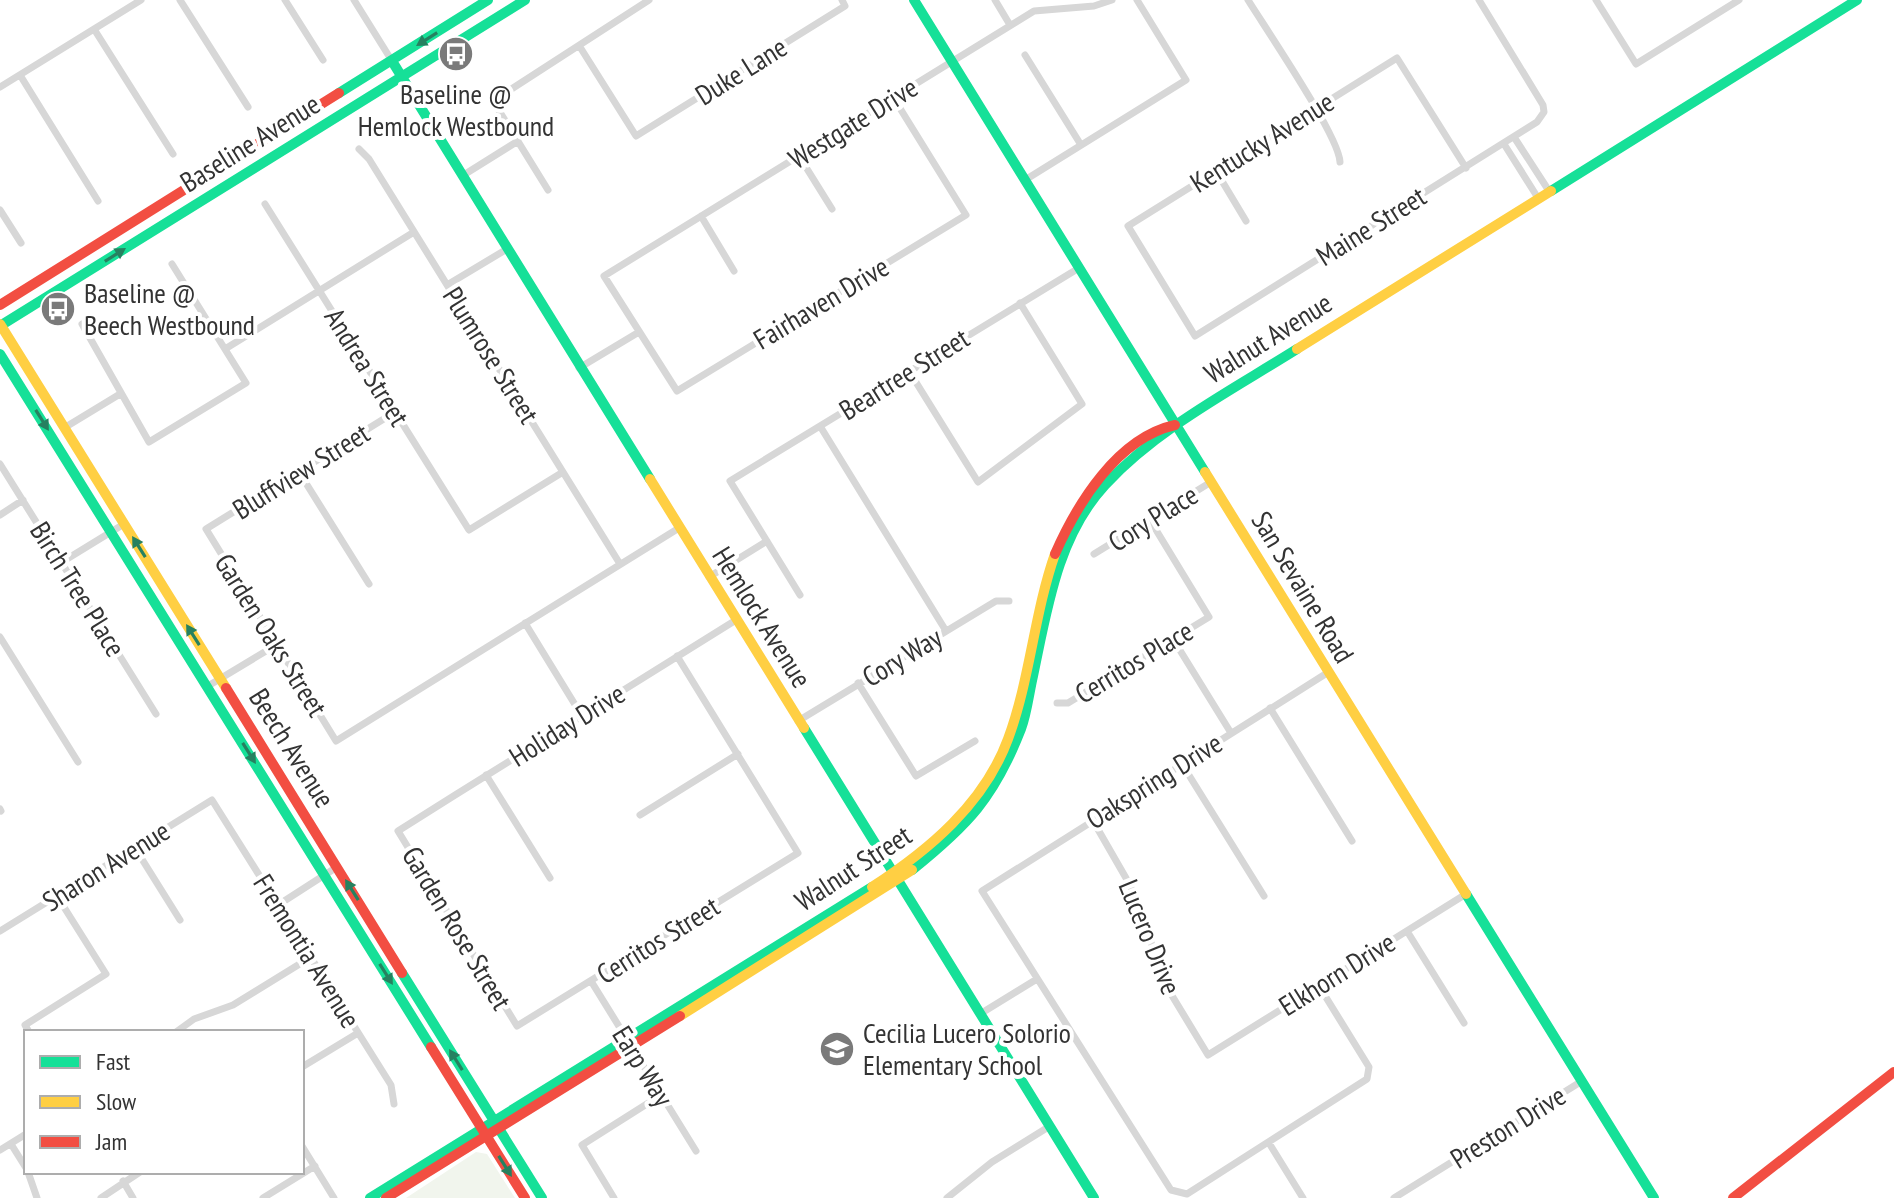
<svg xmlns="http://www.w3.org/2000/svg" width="1894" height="1198" font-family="'PT Sans Narrow',sans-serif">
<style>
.green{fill:#f1f5ed}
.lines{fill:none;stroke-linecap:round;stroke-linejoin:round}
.street{stroke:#d7d7d7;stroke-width:7}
.fast{stroke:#16e098;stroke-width:10}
.slow{stroke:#ffcf43;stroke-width:10}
.jam{stroke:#f24e42;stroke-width:10}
.oneway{fill:#268160}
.labels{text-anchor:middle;stroke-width:8;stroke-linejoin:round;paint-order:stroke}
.street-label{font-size:28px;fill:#333;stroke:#fff}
.poi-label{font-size:28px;fill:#333;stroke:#fff;text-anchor:start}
</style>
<rect width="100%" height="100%" fill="#fff"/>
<path class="green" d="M476,1152L487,1154L515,1198H406Z"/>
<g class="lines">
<path class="street" d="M180,0L248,107
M285,0L323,60
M354,0L392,61
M995,0L1010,25
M1248,0C1266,29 1339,136 1340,162
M1596,0L1636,64L1739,0
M94,29L173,154
M580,47L636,136L845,6L842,0
M1025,55L1081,145
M20,75L98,201
M0,87L141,0
M893,97L966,215L677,391L604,276L1034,11L1094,6L1112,0
M1514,137L1549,191
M1504,144L1538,198
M359,149L369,159L620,564
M799,156L832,209
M1466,168L1397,58L1128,226L1195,336L1537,122L1544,112L1543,105L1479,0
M1216,171L1246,221
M462,176L518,141
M1025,180L1186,80L1137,0
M548,190L493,101L649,0
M265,204L469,530L563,472
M0,210L21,243
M701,216L734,271
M447,285L507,249
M82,324L149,442L246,383L172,264
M225,349L414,232
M579,368L639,332
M909,371L978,482L1082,404L1020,303
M395,412L206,529L336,741L679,528
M820,426L946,631
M64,428L120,394
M0,464L156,714
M299,472L369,584
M0,515L23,500
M1094,554L1211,482
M62,562L124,524
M709,577L767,541
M800,595L730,481L1079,268
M525,623L582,716
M0,637L78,762
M1173,639L1231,733
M677,656L798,853L517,1026L398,831C510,760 623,691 736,620
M858,683L916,776L975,741
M208,686L276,645
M1057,703H1068L1209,617L1150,520
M1270,708L1352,841
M798,721L996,601H1009
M1182,764L1264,896
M486,775L550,878
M0,809L1,811
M640,815L738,754
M1092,819L1130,885L1168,989L1208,1055L1466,894
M135,848L180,920
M278,905L337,867
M0,931L212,800L391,1085L394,1104
M1407,931L1464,1023
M591,981L696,1151
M1319,986L1369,1067L1367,1079L1187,1194L1171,1190L982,891L1327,673
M980,1014L1037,979
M29,1032L25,1025L106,974L57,896
M176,1032L194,1019L233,1005L311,957
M302,1067L358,1033
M1269,1143L1303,1198
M11,1144L26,1168
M302,1146L334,1198
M0,1150L26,1134
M28,1172L37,1198
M123,1181L133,1198
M101,1198L140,1172
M263,1198L315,1166
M614,1198L582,1145L661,1095
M947,1198L992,1162L1050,1126
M1394,1198L1582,1081"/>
<path class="fast" d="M914,0L1205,472
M392,61L650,479
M339,93L488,0
M1551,191L1857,0
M0,326L525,0
M0,354L431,1047
M804,728L1094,1198
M912,870C968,825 994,798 1021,729C1027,713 1029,693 1033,676C1047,610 1057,537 1105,485C1158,428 1232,390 1297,349
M1466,894L1654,1198
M402,973L542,1198
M370,1198L872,887"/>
<path class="slow" d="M0,324L226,688
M1297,349L1551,191
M1205,472L1466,894
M650,479L804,728
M872,887C929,850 984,804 1008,739C1030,680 1034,614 1055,554
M680,1016L912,870"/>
<path class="jam" d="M0,305L339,93
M1055,554C1077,504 1117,438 1175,425
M226,688L402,973
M431,1047L525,1198
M386,1198L680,1016
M1733,1198L1894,1072"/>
</g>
<defs><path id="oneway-solid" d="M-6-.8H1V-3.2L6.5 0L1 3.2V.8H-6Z" transform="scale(2)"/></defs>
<g class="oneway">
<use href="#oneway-solid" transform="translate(427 39) rotate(148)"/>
<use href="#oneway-solid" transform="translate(115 255) rotate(-32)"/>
<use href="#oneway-solid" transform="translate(42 420) rotate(58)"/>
<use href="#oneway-solid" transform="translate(139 547) rotate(-122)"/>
<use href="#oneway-solid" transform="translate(193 635) rotate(-122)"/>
<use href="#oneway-solid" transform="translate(249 753) rotate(58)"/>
<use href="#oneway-solid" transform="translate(352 890) rotate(-122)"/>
<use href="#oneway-solid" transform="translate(386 974) rotate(58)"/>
<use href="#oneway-solid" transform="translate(456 1060) rotate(-122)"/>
<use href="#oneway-solid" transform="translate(505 1166) rotate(58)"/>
</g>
<defs>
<g id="bus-disc" transform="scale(1.8)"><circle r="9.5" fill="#7a7a7a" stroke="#fff"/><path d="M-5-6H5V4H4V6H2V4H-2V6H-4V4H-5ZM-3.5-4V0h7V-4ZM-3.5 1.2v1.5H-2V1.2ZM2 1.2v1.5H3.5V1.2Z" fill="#fff"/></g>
<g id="school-disc" transform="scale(1.8)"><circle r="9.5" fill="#7a7a7a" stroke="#fff"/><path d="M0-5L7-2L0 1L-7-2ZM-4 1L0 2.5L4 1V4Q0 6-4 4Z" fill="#fff"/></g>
</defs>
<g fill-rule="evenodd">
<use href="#bus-disc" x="456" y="54"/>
<use href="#bus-disc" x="58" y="309"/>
<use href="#school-disc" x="837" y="1049"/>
</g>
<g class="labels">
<g class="street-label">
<text transform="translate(741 71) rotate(-32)" y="10">Duke Lane</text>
<text transform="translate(853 123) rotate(-32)" y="10">Westgate Drive</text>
<text transform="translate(1262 142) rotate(-32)" y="10">Kentucky Avenue</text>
<text transform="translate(250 143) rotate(-32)" y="10">Baseline Avenue</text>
<text transform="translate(1371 226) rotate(-32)" y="10">Maine Street</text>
<text transform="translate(821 303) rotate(-31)" y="10">Fairhaven Drive</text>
<text transform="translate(1268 338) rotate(-32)" y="10">Walnut Avenue</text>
<text transform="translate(491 355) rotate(58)" y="10">Plumrose Street</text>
<text transform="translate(367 367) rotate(58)" y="10">Andrea Street</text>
<text transform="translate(904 374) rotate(-32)" y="10">Beartree Street</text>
<text transform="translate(301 471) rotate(-32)" y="10">Bluffview Street</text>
<text transform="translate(1153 518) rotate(-32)" y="10">Cory Place</text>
<text transform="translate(1303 587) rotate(59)" y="10">San Sevaine Road</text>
<text transform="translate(78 589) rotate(58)" y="10">Birch Tree Place</text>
<text transform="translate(762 617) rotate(58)" y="10">Hemlock Avenue</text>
<text transform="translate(271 635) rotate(58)" y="10">Garden Oaks Street</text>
<text transform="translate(902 657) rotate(-31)" y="10">Cory Way</text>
<text transform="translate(1134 662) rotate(-31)" y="10">Cerritos Place</text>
<text transform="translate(567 725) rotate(-32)" y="10">Holiday Drive</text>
<text transform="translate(292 748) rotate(58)" y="10">Beech Avenue</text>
<text transform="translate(1154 781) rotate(-32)" y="10">Oakspring Drive</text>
<text transform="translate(106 866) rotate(-32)" y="10">Sharon Avenue</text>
<text transform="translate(853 868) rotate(-33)" y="10">Walnut Street</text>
<text transform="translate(457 928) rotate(59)" y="10">Garden Rose Street</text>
<text transform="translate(1150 937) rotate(68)" y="10">Lucero Drive</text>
<text transform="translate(658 940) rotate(-32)" y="10">Cerritos Street</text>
<text transform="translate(307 951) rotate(58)" y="10">Fremontia Avenue</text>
<text transform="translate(1337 974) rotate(-32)" y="10">Elkhorn Drive</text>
<text transform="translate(643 1066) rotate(58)" y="10">Earp Way</text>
<text transform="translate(1508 1127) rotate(-32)" y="10">Preston Drive</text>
</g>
<g class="poi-label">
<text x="456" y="104" text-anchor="middle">Baseline @<tspan x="456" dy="32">Hemlock Westbound</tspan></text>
<text x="84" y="303">Baseline @<tspan x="84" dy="32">Beech Westbound</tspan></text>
<text x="863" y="1043">Cecilia Lucero Solorio<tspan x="863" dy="32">Elementary School</tspan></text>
</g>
</g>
<rect x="24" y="1030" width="280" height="144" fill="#ffffff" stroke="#adadad" stroke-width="2"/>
<rect x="40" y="1056" width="40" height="12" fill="#16e098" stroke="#adadad" stroke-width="2"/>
<text x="96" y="1070" font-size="24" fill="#333333">Fast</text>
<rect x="40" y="1096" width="40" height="12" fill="#ffcf43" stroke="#adadad" stroke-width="2"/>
<text x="96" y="1110" font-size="24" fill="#333333">Slow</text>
<rect x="40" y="1136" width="40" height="12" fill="#f24e42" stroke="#adadad" stroke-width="2"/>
<text x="96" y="1150" font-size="24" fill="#333333">Jam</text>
</svg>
